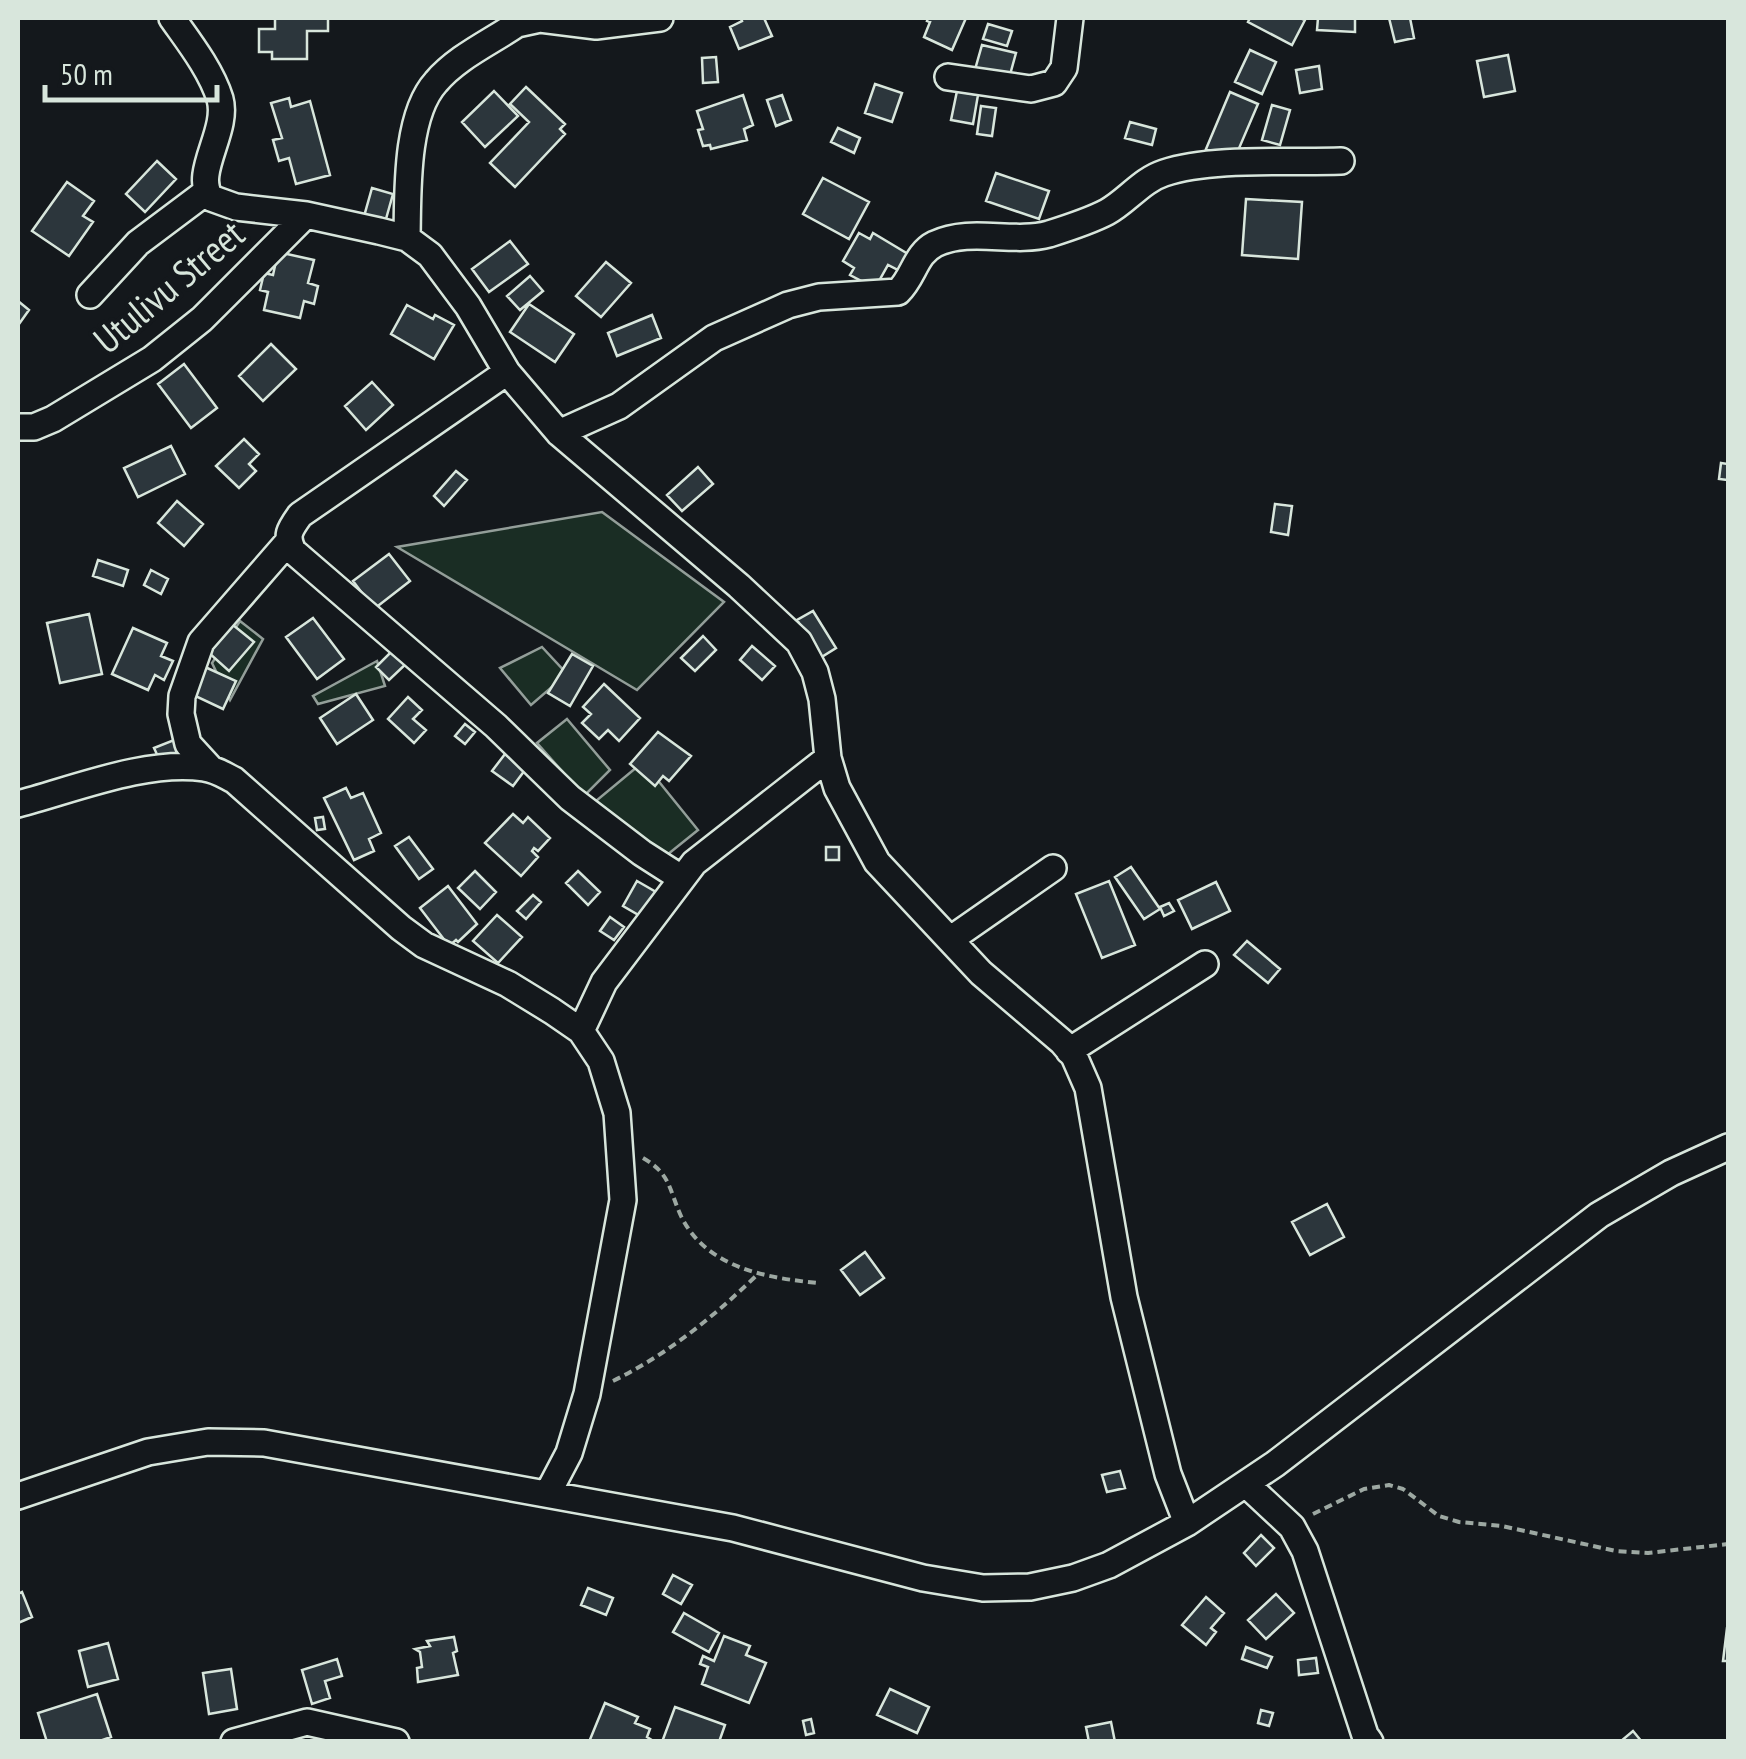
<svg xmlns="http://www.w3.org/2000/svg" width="1746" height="1759" font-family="'PT Sans Narrow',sans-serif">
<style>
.green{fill:#1a2d24;stroke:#939e99;stroke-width:2.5}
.building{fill:#2c363c;stroke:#d8e6dc;stroke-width:2.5}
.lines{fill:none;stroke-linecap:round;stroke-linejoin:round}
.minor-casing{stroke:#d8e6dc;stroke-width:30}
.path{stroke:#9da8a2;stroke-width:4;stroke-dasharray:8 5;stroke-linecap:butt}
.minor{stroke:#14181c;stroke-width:25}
.labels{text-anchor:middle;stroke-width:8;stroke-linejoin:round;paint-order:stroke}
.street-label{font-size:38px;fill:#d8e6dc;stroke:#14181c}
</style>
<rect width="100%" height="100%" fill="#14181c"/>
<path class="green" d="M602,512L724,602L637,690L397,547Z
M240,621L263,639L230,700L212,663Z
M542,647L567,674L531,705L500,668Z
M377,661L385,686L318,704L313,696Z
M567,719L610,770L584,796L537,743Z
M643,762L698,830L662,859L585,810Z"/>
<path class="building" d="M275,18H328V31H307V59H272V52H259V29H275Z
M741,18H764L772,36L739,49L730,27L742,21Z
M928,18H966L952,50L924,37L930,22L927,21Z
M1250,18H1300L1305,20L1292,45L1248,22Z
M1318,18H1355V32L1317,30Z
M1389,18H1410L1414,38L1395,42Z
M988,24L1012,31L1007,46L983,39Z
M982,45L1016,53L1008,82L974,73Z
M1250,50L1276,62L1262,94L1235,82Z
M1508,55L1515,91L1484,97L1477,61Z
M716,57L718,82L703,83L702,58Z
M1319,66L1322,89L1300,93L1296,70Z
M875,84L902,93L892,122L865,113Z
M526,87L565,124L560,129L565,134L515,187L490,163L529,122L510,104Z
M494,91L518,116L485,147L462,122Z
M957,91L978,95L973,124L951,120Z
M1230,92L1258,104L1234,160L1206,149Z
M743,95L753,125L744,129L747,140L711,149L710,145L703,146L698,130L703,129L697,111Z
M782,95L791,120L776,126L767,100Z
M289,98L291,107L310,101L330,175L296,184L289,158L279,161L273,140L282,138L271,103Z
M1272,105L1290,110L1280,145L1262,140Z
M981,106L996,108L992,136L977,134Z
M1130,122L1156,129L1152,145L1125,138Z
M838,128L860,138L854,153L831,142Z
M157,161L176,179L145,212L126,194Z
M996,173L1049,191L1039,219L986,201Z
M823,178L869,202L849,239L803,214Z
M67,182L94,201L83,216L93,222L69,256L32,231Z
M372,188L393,194L384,226L363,220Z
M1246,199L1302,202L1298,259L1242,255Z
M859,233L870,239L873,233L908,254L900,271L888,265L875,288L850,275L854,268L843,261Z
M510,241L528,264L489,292L472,269Z
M278,252L314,260L308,283L318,286L314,304L304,301L300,318L264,310L268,292L260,290L264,273L273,275Z
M606,262L631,283L601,317L576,296Z
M530,276L543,291L520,310L507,296Z
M18,301L29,310L19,324L18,323Z
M529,304L574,334L555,362L510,332Z
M407,305L433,319L435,315L454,325L434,359L391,334Z
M652,315L661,338L617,356L608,333Z
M271,344L296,369L263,401L239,376Z
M184,364L217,408L191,428L158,384Z
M372,382L393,405L366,430L345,406Z
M244,439L259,454L249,464L256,471L239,488L216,466Z
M171,446L185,474L138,497L124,468Z
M1721,463L1728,464V480L1719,479Z
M698,467L713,484L682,511L667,495Z
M456,471L467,480L444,506L434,496Z
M177,501L203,524L184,546L158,523Z
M1275,504L1292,506L1288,535L1271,532Z
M389,554L410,581L374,609L353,581Z
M98,560L128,570L123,586L93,576Z
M151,570L168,579L161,594L144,585Z
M813,611L836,648L820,658L797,620Z
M89,614L102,674L60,683L47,623Z
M313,618L344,659L317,679L286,637Z
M233,625L254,642L229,671L209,653Z
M133,628L167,643L161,656L173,661L164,680L155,675L148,690L112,674Z
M703,636L716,650L695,671L681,658Z
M752,646L775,666L762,680L740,660Z
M395,648L408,662L389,680L376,667Z
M572,654L593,666L570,706L548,693Z
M205,667L236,681L223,709L191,694Z
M604,684L640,718L619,741L608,730L599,739L582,723L591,714L583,707Z
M356,694L373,720L337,744L320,718Z
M408,697L422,710L413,719L426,730L414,743L388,719Z
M465,724L475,732L465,744L455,736Z
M658,732L691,756L669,781L663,776L655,786L630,764Z
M179,738L185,751L160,761L154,748Z
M505,754L525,770L513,786L492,771Z
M346,788L351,798L363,793L381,833L369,839L374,851L354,860L324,798Z
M513,814L523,823L528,817L550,838L538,851L534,848L532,851L538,857L521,876L485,843Z
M323,817L325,829L317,830L315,818Z
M409,837L433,869L419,879L395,846Z
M826,847H839V860H826Z
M1131,867L1160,909L1144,919L1115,877Z
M475,871L496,892L480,909L458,888Z
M578,871L600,892L588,905L566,883Z
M637,881L656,892L642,917L623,906Z
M1109,881L1135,945L1102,958L1076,894Z
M1216,882L1230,911L1192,929L1178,900Z
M448,886L477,924L458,942L456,940L449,946L420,908Z
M533,895L541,902L526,919L517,911Z
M1169,903L1174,911L1164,916L1160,907Z
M497,915L522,937L498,963L473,941Z
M610,917L624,927L614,940L600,931Z
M1247,941L1280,969L1268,983L1234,955Z
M1327,1204L1344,1237L1310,1255L1292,1222Z
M865,1252L884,1278L860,1295L841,1270Z
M1120,1471L1125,1488L1107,1492L1102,1475Z
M1261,1535L1274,1548L1256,1566L1244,1553Z
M673,1575L692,1585L681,1604L663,1594Z
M588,1588L613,1598L606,1615L581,1605Z
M22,1592L32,1617L18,1623V1594Z
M1276,1594L1294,1613L1266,1639L1248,1620Z
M1206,1597L1224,1613L1211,1628L1216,1632L1206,1645L1182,1625Z
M684,1613L719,1633L709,1652L673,1632Z
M1727,1628H1728V1661H1723Z
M724,1636L750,1646L746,1655L766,1663L749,1703L702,1684L708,1667L700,1664L703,1656L714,1661Z
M454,1637L457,1651L453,1653L458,1675L418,1682L417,1668L422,1667L420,1652L415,1649L430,1646L427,1641Z
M108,1643L118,1679L88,1687L79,1651Z
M1246,1647L1272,1657L1267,1668L1242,1659Z
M1316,1658L1318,1673L1299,1675L1298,1660Z
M337,1659L342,1676L325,1681L330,1698L312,1704L302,1670Z
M231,1669L237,1709L209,1714L203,1673Z
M890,1689L929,1707L917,1733L877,1715Z
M97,1694L111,1737L97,1742H47L38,1713Z
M605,1703L638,1717L635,1723L650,1729L647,1737L655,1742H589Z
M675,1707L725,1725L719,1742H662Z
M1261,1710L1273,1713L1269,1726L1258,1723Z
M811,1719L814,1733L806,1735L803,1721Z
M1111,1722L1115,1742H1089L1086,1727Z
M1633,1731L1642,1742H1621V1741Z"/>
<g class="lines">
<g class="minor-casing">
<path id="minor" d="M172,18C189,42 211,70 220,99C229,131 192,174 211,198L236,207L306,215L379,231L407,238L430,255L468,306L507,372L559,433L739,586L799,642L815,672L822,699L828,758L837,788L877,862L981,973L1062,1042L1074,1056L1088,1088L1124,1297L1168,1474L1187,1523
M948,77L1031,89L1054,83L1064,68L1070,18
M407,238C408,194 405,116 436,82C457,57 491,42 517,24L540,19L596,26L660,18
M90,295L138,243L206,192
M507,372L300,515C290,529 285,535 293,551L496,726L570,798L642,853L681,878
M18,427H34L53,419L152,359L202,319L306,215
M559,433L619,406L714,338L788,305L819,297L898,292C914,277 915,254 935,244C971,227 1012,244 1049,234C1068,228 1090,221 1107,212C1127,201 1142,180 1164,173C1212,157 1290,163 1341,161
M210,768L188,744L181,714L182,696L201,642L288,542
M18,804C72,790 148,759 204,768C215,769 224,775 234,780L401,928L424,945L508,984L552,1011L581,1031L601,1061L617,1113L623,1200L587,1394L569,1453L548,1493
M951,939L1053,868
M581,1031L604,982L694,863L828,758
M1069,1051L1205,964
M1246,1484L1292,1527L1305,1551L1365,1735L1370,1742
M18,1496L148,1452L208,1442L264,1443L733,1528L923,1578L983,1588L1030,1587L1073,1578L1109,1565L1187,1523L1275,1464L1599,1215L1671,1173L1728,1147
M234,1742L307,1722L396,1742"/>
</g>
<path class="path" d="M643,1158C671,1174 669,1190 681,1216C706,1268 767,1278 818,1283
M613,1381C668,1354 712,1318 757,1275
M1313,1514L1364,1489L1389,1485L1403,1489L1439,1516L1459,1522L1502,1526L1616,1551L1648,1553L1728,1544"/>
<use href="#minor" class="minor"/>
</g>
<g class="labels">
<g class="street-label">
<text transform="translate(169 287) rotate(-40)" y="13">Utulivu Street</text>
</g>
</g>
<rect width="1746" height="1759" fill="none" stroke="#d8e6dc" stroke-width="40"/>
<path d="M45 85v15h172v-15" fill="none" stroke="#d8e6dc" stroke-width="5"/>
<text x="60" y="85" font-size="30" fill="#d8e6dc" stroke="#14181c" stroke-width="8" paint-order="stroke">50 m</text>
</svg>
